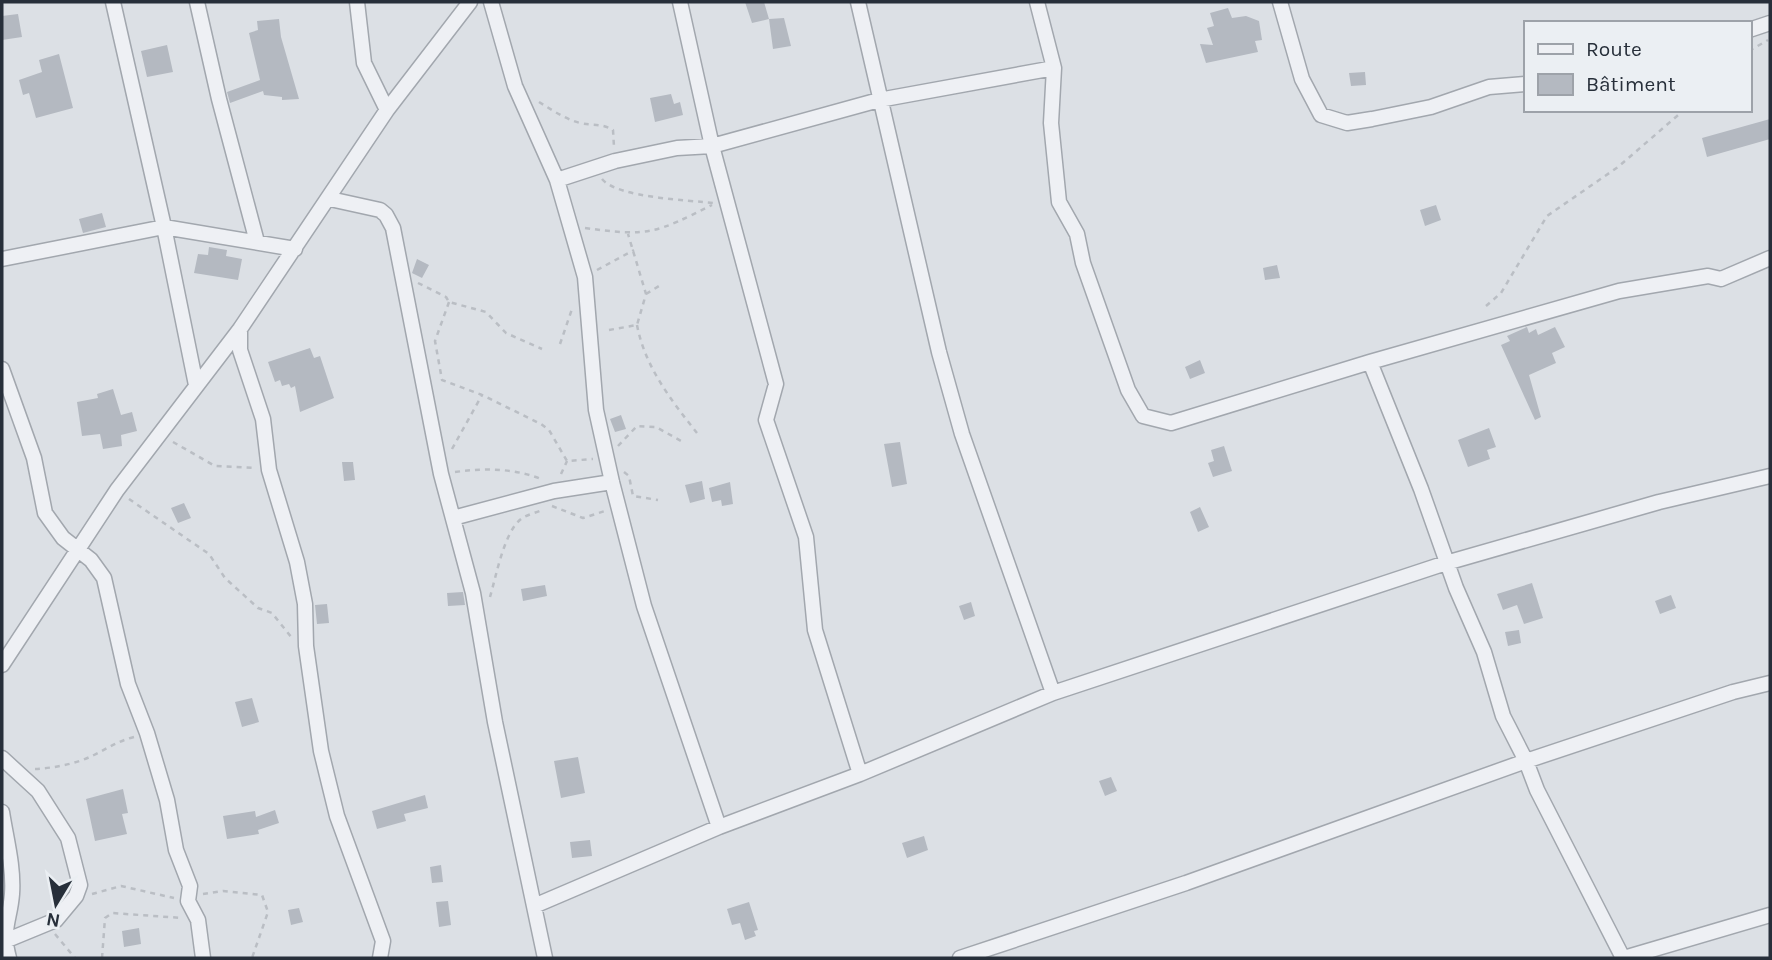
<svg xmlns="http://www.w3.org/2000/svg" width="1772" height="960" font-family="Karla,sans-serif">
<style>
.building{fill:#b4b9c1}
.lines{fill:none;stroke-linecap:round;stroke-linejoin:round}
.street-casing{stroke:#a2a7ae;stroke-width:17}
.path{stroke:#babec4;stroke-width:2.5;stroke-dasharray:5 5;stroke-linecap:butt}
.street{stroke:#eef0f4;stroke-width:14}
</style>
<rect width="100%" height="100%" fill="#dce0e5"/>
<path class="building" d="M745,2H764L769,19L752,23Z
M1228,8L1232,18L1246,16L1259,21L1262,40L1255,41L1258,52L1206,63L1200,44L1213,45L1207,28L1214,26L1210,13Z
M18,14L22,37L2,40V16Z
M784,18L791,46L773,49L769,19Z
M279,19L281,37L299,99L282,100V97L264,95L263,91L230,103L227,92L260,80L249,33L258,30L257,21Z
M167,45L173,72L147,77L141,51Z
M59,54L73,108L36,118L29,93L23,95L19,80L42,72L39,60Z
M1365,72L1366,85L1351,86L1349,73Z
M671,94L674,104L680,102L683,115L655,122L650,98Z
M1770,119V139L1707,157L1702,138Z
M1436,205L1441,220L1425,226L1420,210Z
M102,213L106,227L83,233L79,219Z
M209,247L227,250L226,256L242,259L238,280L194,273L198,254L208,255Z
M417,259L429,265L422,278L412,273Z
M1277,265L1280,278L1265,280L1263,268Z
M1527,327L1529,333L1536,329L1538,335L1555,327L1565,347L1552,353L1556,363L1529,375L1541,417L1535,420L1501,345L1510,341L1507,336Z
M310,348L314,358L320,356L334,398L300,412L295,386L291,388L289,384L282,386L280,380L275,382L268,362Z
M1200,360L1205,373L1190,379L1185,367Z
M113,389L121,415L132,412L137,431L121,435L122,446L103,449L100,434L82,436L77,402L98,398L97,394Z
M621,415L626,429L615,432L610,419Z
M1489,428L1496,447L1487,450L1490,459L1468,467L1458,440Z
M900,442L907,484L892,487L884,444Z
M1224,446L1232,471L1213,477L1208,463L1214,461L1211,450Z
M342,462H353L355,480L344,481Z
M702,481L705,499L690,503L685,485Z
M730,482L733,504L722,506L721,500L712,502L709,488Z
M184,503L191,518L178,523L171,508Z
M1200,507L1209,527L1198,532L1190,512Z
M1532,583L1543,618L1524,624L1517,605L1503,610L1497,594Z
M545,585L547,596L523,601L521,589Z
M463,592L465,605L448,606L447,593Z
M1671,595L1676,608L1660,614L1655,601Z
M971,602L975,616L964,620L959,606Z
M327,604L329,623L317,624L315,605Z
M1519,630L1521,643L1508,646L1505,632Z
M252,698L259,722L242,727L235,702Z
M578,757L585,793L561,798L554,761Z
M1111,777L1117,791L1105,796L1099,781Z
M123,789L128,813L122,814L127,834L95,841L86,799Z
M425,795L428,808L404,814L406,821L377,829L372,811Z
M275,810L279,823L258,830L259,834L227,839L223,816L255,811L256,817Z
M924,836L928,850L907,858L902,843Z
M590,840L592,856L572,858L570,842Z
M441,865L443,882L432,883L430,867Z
M448,901L451,925L439,927L436,902Z
M749,902L758,930L754,931L756,936L745,940L740,923L732,925L727,909Z
M299,908L303,922L291,925L288,910Z
M139,928L141,944L124,947L122,931Z"/>
<g class="lines">
<g class="street-casing">
<path id="street" d="M113,2L164,227L196,385
M197,2L219,99L257,242
M357,2L364,63L387,110
M491,2L515,86L557,180L585,277L596,410L612,482L644,606L719,827
M680,2L712,146L776,384L766,420L806,537L815,630L860,774
M858,2L939,352L962,434L1053,693
M1037,2L1054,68L1051,123L1059,202L1077,234L1083,263L1128,390L1143,416L1171,423L1370,362L1619,291L1708,276L1721,279L1770,258
M1280,2L1302,79L1321,115L1347,123L1372,119L1431,107L1489,87L1525,84
M1749,30L1770,23
M557,180L615,161L677,148L712,146L879,100L1054,68
M330,199L380,210L386,215L393,228L441,474L473,593L495,722L545,958
M2,259L164,227L295,249
M240,329V350L263,419L269,470L297,562L305,604L306,646L321,751L337,816L383,941L380,958
M1370,362L1421,489L1456,588L1484,652L1503,716L1526,761L1537,790L1623,958
M2,369L34,458L45,513L63,538L91,560L104,578L128,684L147,733L167,800L176,850L190,886L188,901L198,920L203,958
M453,518L554,491L612,482
M2,665L117,490L240,329L387,110L470,2
M2,758L38,791L68,838L80,885L76,896L56,920L5,941
M2,812C6,838 14,867 12,894C10,920 1,930 9,958
M534,906L719,827L860,774L1053,693L1446,563L1659,502L1770,476
M960,958L1186,883L1526,761L1733,692L1770,683
M1624,958L1770,915"/>
</g>
<path class="path" d="M1749,51L1768,40
M539,102C552,110 565,119 580,123C593,126 601,123 613,130L614,147
M602,179C618,198 688,200 713,203
M585,228C649,237 656,233 712,205
M597,270L634,250
M418,283L446,297L449,302L486,312L506,333L542,349
M646,294L659,286
M449,302L435,341L442,380L482,395L541,424L549,430L567,461L593,459
M1486,306L1501,293L1547,216L1618,167L1684,110
M637,325C645,367 671,400 697,433
M609,330L637,325L646,294L628,234
M560,344L572,309
M173,442L215,466L255,468
M618,446L637,426L656,427L683,442
M452,449L482,395
M455,472C485,468 513,468 541,479
M624,472L629,476L633,496L658,500
M561,474L567,461
M129,499L209,554L225,578L258,608L272,613L292,638
M552,506L583,518L605,511
M490,597C496,577 504,532 521,519C526,515 535,513 542,510
M35,769C54,768 76,764 94,755C108,748 118,741 134,737
M92,894L121,886L174,898
M203,894L223,891L262,895L268,912L252,958
M55,934L75,958
M102,958L105,918L112,913L182,918"/>
<use href="#street" class="street"/>
</g>
<rect width="1772" height="960" fill="none" stroke="#272f3a" stroke-width="7"/>
<rect x="1524" y="21" width="228" height="91" fill="#ebeff3" stroke="#9da2a9" stroke-width="2"/>
<rect x="1538" y="44" width="35" height="10" fill="#eef0f4" stroke="#9da2a9" stroke-width="2"/>
<text x="1586" y="56" font-size="21" fill="#272f3a">Route</text>
<rect x="1538" y="74" width="35" height="21" fill="#b4b9c1" stroke="#9da2a9" stroke-width="2"/>
<text x="1586" y="91" font-size="21" fill="#272f3a">Bâtiment</text>
<g transform="translate(56 904) rotate(190)" stroke="#ebeff3" stroke-width="5" paint-order="stroke">
<path d="M0-5L12 26L0 18L-12 26Z" fill="#272f3a"/>
<text y="-10" font-size="19" font-weight="bold" text-anchor="middle" fill="#272f3a">N</text>
</g>
</svg>
